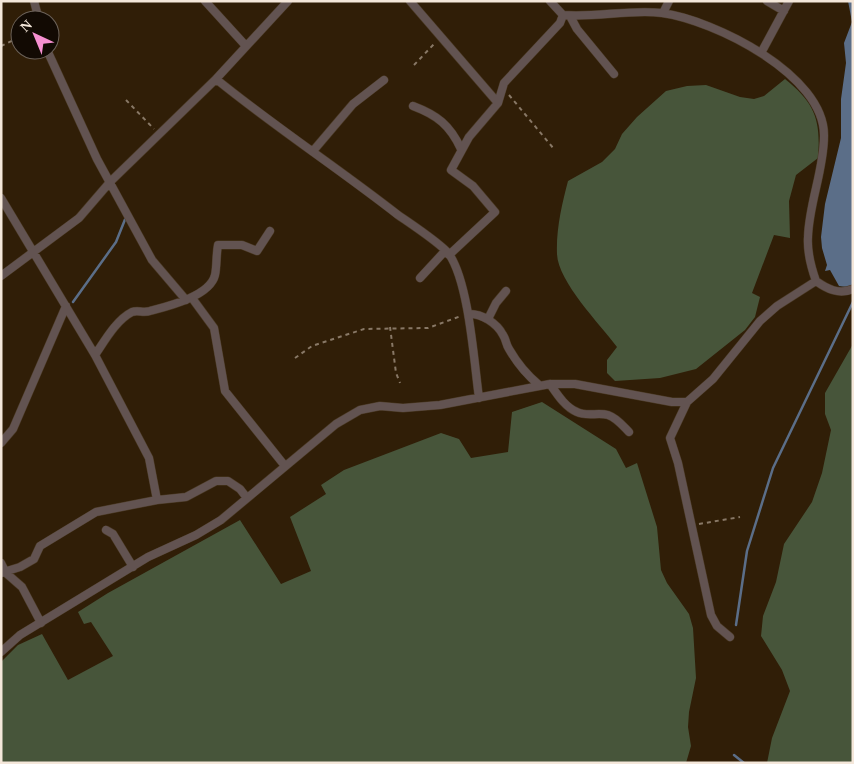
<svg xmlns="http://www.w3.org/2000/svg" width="854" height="764" font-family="'Times New Roman',serif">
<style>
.forest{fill:#47553a}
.water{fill:#5b6e88}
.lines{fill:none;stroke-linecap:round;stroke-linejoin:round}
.stream{stroke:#5b6e88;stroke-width:2.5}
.street-casing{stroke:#4b3a25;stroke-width:9}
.path{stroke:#887866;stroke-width:2;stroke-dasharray:4 4;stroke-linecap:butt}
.street{stroke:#625351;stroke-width:8}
</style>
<rect width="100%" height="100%" fill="#301e07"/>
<path class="forest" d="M785,79C815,103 821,120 818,158L796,175L789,201L790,238L774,235L752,293L760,297L755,317L745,330L696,369L660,378L615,381L607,373V360L617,347C600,324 558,282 557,254C556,229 562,204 568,181L602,162L615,149L622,134L637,117L666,91L687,86L706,85L740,97L754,99L764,96Z
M853,344V763H767L772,738L790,691L782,670L761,636L763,616L776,582L784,544L812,502L822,473L831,430L825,414V393Z
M542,402L616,449L626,468L637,463L657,527L661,570L667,583L689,614L693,628L696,678L689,712L688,727L691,746L686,763H1V662L18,645L42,634L68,680L113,656L91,622L84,624L78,612L108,593L240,520L281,584L311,571L290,517L326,494L321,485L344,470L441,433L459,439L471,458L508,452L512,412Z"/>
<path class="water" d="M848,1H853V288L839,286L830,270L825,271L827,265L822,248L821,237L825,204L841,138V99L846,63L844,43L852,22Z"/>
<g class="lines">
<path class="stream" d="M73,302L116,242L126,217
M736,625L747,551L773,468L853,302
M734,755L744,763"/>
<g class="street-casing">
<path id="street" d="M34,1L39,20
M205,1L246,46
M410,1L498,103
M550,1L563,15C596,18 629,9 662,13C714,20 825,75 824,136C824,170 809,203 808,237C807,252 811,267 816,281
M767,1L784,11
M663,13L669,1
M570,16L577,29L614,74
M47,50L97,159L152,260L186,300
M761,53L789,1
M216,79C275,127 338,168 398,215C411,224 440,243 449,254C469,283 474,362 479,398
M413,106C437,115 450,125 461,149
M313,151L353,104L384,80
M1,198L95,355L149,458L157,500
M449,255L495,212L473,186L451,170L469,137L498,103L504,83L560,23L563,15
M1,276L79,218L110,182L216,79L288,1
M420,278L445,251
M192,298L214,328L225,391L285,466
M468,314C481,313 497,323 503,335C506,339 506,345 509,349C517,363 527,375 539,385
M488,319L496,303L506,291
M95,355C104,342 116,320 132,312C137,310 144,313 150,311C169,306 210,296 215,275C217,266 216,255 218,245H242L257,251L270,231
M550,384C557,394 565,407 577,412C587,417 598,412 608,415C617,418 623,426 629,432
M1,443L13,429L66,306
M106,530L113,534L133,567
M1,563L6,573L22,587L41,623
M1,573L20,567L34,559L40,546L96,512L157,500L186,497L216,481H228L240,489L247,498
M730,637L717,626L711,615L678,463L670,438L687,402L713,379L760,321L777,306L816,281C827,289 839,295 853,289
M1,652L20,635L148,557L196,535L221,520L336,424L360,410L380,406L403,408L440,405L550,384H575L672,402H687"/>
</g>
<path class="path" d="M1,46L20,37
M414,65L435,43
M509,95L554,149
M126,100L154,129
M390,327L396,373L400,383
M295,358L312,346L364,329L428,328L461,316
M699,524L740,517"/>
<use href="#street" class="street"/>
</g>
<rect width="854" height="764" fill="none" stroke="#f4e7da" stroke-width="5"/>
<g transform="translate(35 35) rotate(316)"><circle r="24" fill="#120a03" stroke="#6c6259"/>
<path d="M0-4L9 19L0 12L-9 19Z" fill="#f690d1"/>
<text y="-8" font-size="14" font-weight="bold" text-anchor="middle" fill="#f4e7da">N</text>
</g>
</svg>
